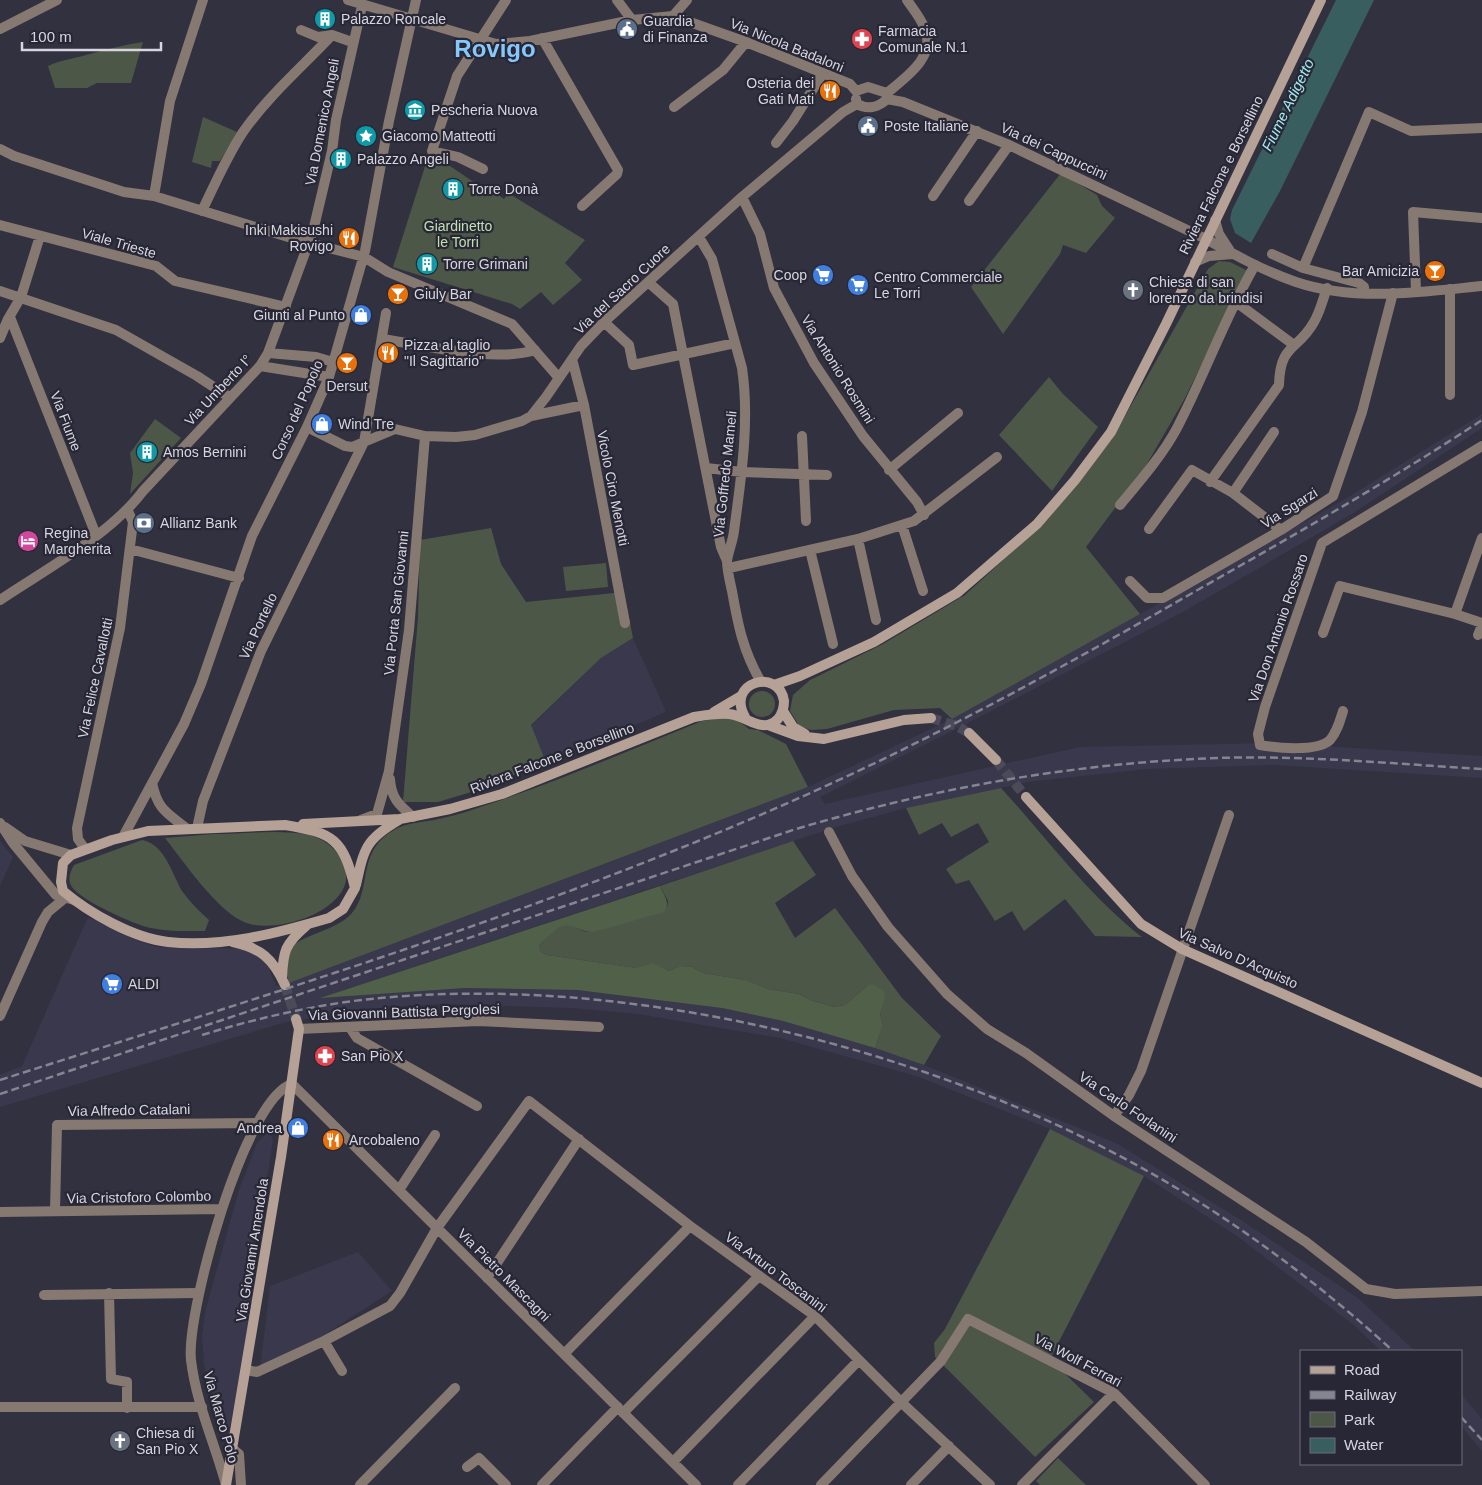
<svg xmlns="http://www.w3.org/2000/svg" width="1482" height="1485" font-family="Helvetica,sans-serif">
<style>
.built{fill:#39384d}
.green{fill:#4d5748}
.forest{fill:#516149}
.water{fill:#385e60}
.lines{fill:none;stroke-linecap:round;stroke-linejoin:round}
.secondary-tunnel{stroke:#4b4a58;stroke-width:10;stroke-dasharray:10 5;stroke-linecap:butt}
.minor{stroke:#867972;stroke-width:10}
.tertiary{stroke:#867972;stroke-width:10}
.secondary{stroke:#b6a196;stroke-width:10}
.rail{stroke:#858491;stroke-width:2.5;stroke-dasharray:8 4;stroke-linecap:butt}
.labels{text-anchor:middle;stroke-width:4.5;stroke-linejoin:round;paint-order:stroke}
.poi-label{font-size:14px;fill:#d7d6e0;stroke:#282735;text-anchor:start}
.street-label{font-size:14px;fill:#d7d6e0;stroke:#282735}
.park-label{font-size:14px;fill:#c1e0b0;stroke:#282735}
.water-label{font-size:15px;font-style:italic;fill:#a1ebf0;stroke:#282735}
.town-label{font-size:24px;font-weight:bold;fill:#86c8fc;stroke:#282735}
</style>
<rect width="100%" height="100%" fill="#323140"/>
<path class="built" d="M1482,414V428L1352,514L1183,612L968,723L820,797L825,804L1080,747L1274,743L1482,756V778L1274,765L1147,769L1028,782L906,808L836,827L323,997L465,988L577,990L722,1008L783,1021L875,1048L924,1065L1116,1143L1244,1222L1358,1298L1415,1351H1381L1355,1326L1237,1236L1144,1176L1050,1129L916,1076L780,1038L638,1014L571,1008L442,1004L386,1007L286,1022L0,1107V1075L22,1066L88,917L131,938L157,947L245,949L260,956L268,966L276,986L289,983L808,787L952,719L1342,501Z
M633,638L666,712L546,762L531,726L601,658Z
M0,841L13,857L0,886Z
M266,1134H270L273,1140L262,1211L245,1359L230,1427L224,1428L219,1422L204,1365L202,1336L205,1312L239,1190L257,1143Z
M358,1252L392,1291L259,1377L270,1286Z
M1461,1394L1482,1419V1451L1461,1426Z"/>
<path class="green" d="M143,42L131,83H97L87,88H55L48,66C61,60 72,59 86,55C105,50 123,45 143,42Z
M203,117L237,132L220,161H212L211,168L192,162Z
M428,157L450,166L484,189L486,186L504,199L508,193L585,240L565,263L582,280L553,305L541,292L520,309L512,304L393,267Z
M1061,173L1097,195L1102,206L1115,218L1086,253L1063,245L1060,254L1003,334L971,287Z
M1219,261L1230,262L1248,271L1185,398L1144,469L1086,547L1140,614L952,719L940,708L894,710L827,729L811,730L800,727L790,711L793,695L810,680L883,644L965,595L1048,519L1112,439L1208,269Z
M1049,377L1063,394L1098,427L1052,491L999,435Z
M155,419L181,438L130,494L133,473L130,453Z
M491,528L501,564L526,602L624,592L633,638L601,658L531,725L546,762L478,790L438,802H403L418,617L420,540Z
M606,563L608,587L566,591L563,567Z
M749 704a13 13 0 1 1 26 0a13 13 0 1 1-26 0Z
M725,717L737,720L749,729L758,730L786,744L808,787L289,983L286,971L290,948C308,932 336,931 352,913C372,889 357,856 389,833C406,821 425,823 443,818C457,815 470,811 483,806C557,782 630,750 702,721Z
M1001,788C1047,838 1088,895 1142,937L1095,936L1065,899L1024,931L1012,911L995,921L969,880L956,884L946,869L989,842L978,823L951,837L942,823L919,835L906,808Z
M214,834C243,834 281,829 309,835C321,838 330,844 337,853C377,903 277,939 242,921C215,908 184,862 165,838Z
M142,840C165,844 172,874 182,891C190,902 199,911 209,920L205,931C187,931 169,932 151,928C135,925 80,900 72,887C67,880 70,872 74,865Z
M793,841L816,875L775,903L795,938L835,908L902,998L941,1036L924,1065L875,1048L883,1025L880,1014L883,1003L868,985L845,1005L834,1007L810,1000L799,994L768,989L746,980L703,973L692,967L680,966L669,971C647,960 655,968 637,968L547,955L541,952L539,946C544,939 554,928 561,925C571,921 581,933 591,932C599,932 608,926 617,924C635,919 651,918 667,907L668,901L660,886Z
M1050,1129L1144,1176L1050,1359L1094,1402L1035,1457L935,1357L934,1343L945,1329Z
M1058,1458L1086,1485H1040L1036,1481Z"/>
<path class="forest" d="M660,886C664,896 671,903 664,912L594,932C578,933 568,917 553,932C548,937 543,940 539,946L541,952L547,955L637,968L653,963L669,971L680,966L692,967L703,973L746,980L768,989L799,994L810,1000L834,1007L845,1005L868,985H874L884,991L885,998L880,1014L883,1025L875,1048L783,1021L722,1008L577,990L465,988L320,998Z"/>
<path class="water" d="M1336,0H1374L1280,191L1251,243L1235,233L1230,219L1232,210Z"/>
<g class="lines">
<path class="secondary-tunnel" d="M931,718L957,726L969,733
M996,760L1026,797
M285,985L296,1019"/>
<path class="minor" d="M348,0L496,44L530,41L632,20L673,16L746,42L850,84L856,91
M617,0L632,20
M673,16L687,0
M0,29L57,0
M301,30L318,37L332,35L352,42
M542,38L618,170L617,174L582,206
M856,91L868,87L887,93V98
M887,93C906,77 938,56 924,27C920,17 913,9 907,0
M856,99L857,104C868,110 879,107 887,99
M887,99L903,102L1009,145L1206,239
M674,107L723,70L746,42
M776,143L793,121L823,73
M0,149L14,156L124,192L154,196L298,240L364,257L388,272L512,324L559,378
M483,169L458,157L432,151L457,76L506,0
M154,196L170,101L203,0
M933,196L977,131
M742,197L760,234L774,288L814,363L863,436L917,502L924,515
M969,201L1009,145
M202,211C215,184 227,156 243,132C268,96 303,66 332,35
M0,225L156,266L175,281L286,307
M699,237L712,259L742,368C750,422 741,478 734,531C733,541 728,552 727,561C727,570 730,582 732,591C738,625 743,651 761,682
M1272,254L1303,268L1359,283L1364,287V293
M1303,268L1369,112L1411,131L1482,128
M648,282L673,304L721,547L727,561
M0,291L116,330L197,376L229,397
M1416,291L1413,212L1482,218
M1236,302L1294,345
M10,317L96,535
M604,322L629,345L633,365L735,343
M0,338L8,319L21,297L40,236
M382,339C425,345 495,363 535,350
M268,353L316,357L333,362
M572,359L584,405L625,623
M260,366L329,377
M1450,395V289
M531,416L584,405
M307,427L345,446L352,447L395,429L425,436L456,437L475,435L522,421L531,416L546,397L581,346L604,322L742,197L843,112L857,104
M802,436L806,521
M706,468L742,472L827,475
M889,470L958,413
M1210,482L1279,385C1280,343 1298,351 1314,322C1320,312 1323,299 1327,288
M1233,493L1274,432
M1120,505C1140,481 1162,456 1177,428C1205,374 1225,317 1255,265
M902,525L923,591
M1149,529L1192,470L1233,493L1281,530
M858,539L876,620
M130,549L239,578
M810,550L833,644
M729,568L858,539L914,521L997,457
M1130,581L1147,598H1163L1281,530L1333,496L1362,412L1393,293
M0,600C46,569 110,535 143,491L260,366L268,353L313,231L332,151L336,120L362,6
M1455,614L1482,538
M1323,633L1340,586L1455,614L1482,623
M1478,635L1482,625
M1343,711C1340,721 1337,732 1330,740C1318,752 1276,748 1260,745L1258,734L1265,707L1322,543L1482,446
M390,779C391,798 399,805 413,817
M152,783C158,810 166,812 186,828
M361,820L377,814L389,771L409,630L425,436
M197,828L203,801L261,651L364,442L386,313
M829,832L852,876L888,927L947,994L987,1029L1026,1053L1114,1116L1306,1242L1366,1289L1395,1294L1482,1291
M123,837L184,724L201,684L252,536L307,427L329,377L365,251L389,121L416,0
M85,849L78,839L77,828L120,628L133,522L128,511
M0,1016L42,922L48,912L65,898
M299,1029L478,1021L599,1027
M351,1029L357,1038L477,1106
M292,1084L696,1485
M1114,1116L1129,1095L1141,1071L1229,815
M399,1190L435,1135
M55,1211L57,1125L257,1123
M487,1278L579,1139
M109,1293L111,1379L127,1382V1408
M44,1295L198,1293
M324,1341L342,1371
M564,1354L690,1226
M246,1370L257,1372L324,1341L390,1306L400,1293L437,1228L529,1101L690,1226L815,1316L902,1403L990,1485
M0,1407H202
M623,1413L759,1276
M233,1449L239,1454L241,1485
M673,1462L815,1316
M467,1467L479,1458L506,1485
M360,1485L455,1388
M542,1485L618,1407
M738,1485L859,1360
M821,1485L941,1361L968,1319L1114,1393L1205,1485
M911,1485L949,1446
M1022,1485L1114,1393"/>
<path class="tertiary" d="M1215,220L1219,234L1230,251
M1206,239C1235,255 1264,271 1296,282C1355,302 1422,292 1482,286
M1195,262L1209,256L1232,254
M0,823L13,843L56,895L74,900
M5,827L25,841L71,855
M0,1212L220,1209
M226,1485C215,1444 196,1403 191,1360C186,1312 245,1098 292,1084"/>
<path class="secondary" d="M774,685L800,676L874,642L957,593L1037,524L1075,480L1111,432L1166,324L1321,0
M783,711L793,727L805,734
M714,712L741,696
M768,725L798,736L824,739L904,720L931,718
M969,733L996,760
M1026,797L1141,924L1182,949L1482,1083
M303,824L400,819L450,809L502,794L694,717C706,715 717,713 729,714C746,715 762,735 778,719C782,714 784,707 784,701C779,667 725,682 745,717
M285,825C334,833 343,839 355,888L343,909L329,918C278,933 222,948 168,942C133,938 89,913 63,891L61,882L63,863L71,855L112,840L148,831Z
M356,885C364,848 366,839 399,820
M233,942C261,948 273,959 285,985
M282,978C283,951 285,944 306,926
M226,1485L281,1157L299,1029L296,1019"/>
<path class="rail" d="M202,1035C251,1020 301,1008 353,1001C627,967 967,1054 1199,1202C1268,1246 1333,1296 1393,1351
M0,1080C288,988 580,901 854,773C973,717 1088,653 1201,588C1296,534 1391,480 1482,420
M0,1094L796,829C934,788 1074,763 1218,758C1306,755 1394,764 1482,769
M1461,1417L1482,1440"/>
</g>
<defs>
<g id="building-disc" transform="scale(1.125)"><circle r="9.5" fill="#0f9aa8" stroke="#282735"/><path d="M-4-6H4V6H1V3H-1V6H-4ZM-2.5-4.3h1.7v1.8h-1.7ZM.8-4.3h1.7v1.8H.8ZM-2.5-1h1.7V.8h-1.7ZM.8-1h1.7V.8H.8Z" fill="#fff"/></g>
<g id="civic-disc" transform="scale(1.125)"><circle r="9.5" fill="#5c6f8a" stroke="#282735"/><path d="M-.6-6.5H3V-4.5H.6V-3L4-1V1h2V6H-6V1h2V-1L-.6-3ZM-1.2 2.5V6h2.4V2.5Z" fill="#fff"/></g>
<g id="pharmacy-disc" transform="scale(1.125)"><circle r="9.5" fill="#e0444e" stroke="#282735"/><path d="M-2-6h4v4h4v4h-4v4h-4v-4h-4v-4h4Z" fill="#fff"/></g>
<g id="restaurant-disc" transform="scale(1.125)"><circle r="9.5" fill="#e8710a" stroke="#282735"/><path d="M-5-6h1v4h1v-4h1v4h1v-4h1v5L-1.5 .5V6h-2V.5L-5-1ZM5-6V6H3V1.5H1.5Q1.5-4 5-6Z" fill="#fff"/></g>
<g id="museum-disc" transform="scale(1.125)"><circle r="9.5" fill="#0f9aa8" stroke="#282735"/><path d="M0-6L6-3V-2H-6V-3ZM-5-1h2V3h-2ZM-1-1h2V3h-2ZM3-1h2V3H3ZM-6 4H6V6H-6Z" fill="#fff"/></g>
<g id="sight-disc" transform="scale(1.125)"><circle r="9.5" fill="#0f9aa8" stroke="#282735"/><path d="M0-6L1.8-2.2L6-1.7L2.9 1.2L3.7 5.4L0 3.3L-3.7 5.4L-2.9 1.2L-6-1.7L-1.8-2.2Z" fill="#fff"/></g>
<g id="bar-disc" transform="scale(1.125)"><circle r="9.5" fill="#e8710a" stroke="#282735"/><path d="M-6-5H6L.8 .8V4.5H3.5V6h-7V4.5H-.8V.8Z" fill="#fff"/></g>
<g id="supermarket-disc" transform="scale(1.125)"><circle r="9.5" fill="#3f7fe0" stroke="#282735"/><path d="M-6-5.5h2.5l.6 2H6L4.5 2H-2.5L-4.4-4H-6ZM-1.5 3.2a1.3 1.3 0 1 0 .1 0ZM3 3.2a1.3 1.3 0 1 0 .1 0Z" fill="#fff"/></g>
<g id="church-disc" transform="scale(1.125)"><circle r="9.5" fill="#6b7280" stroke="#282735"/><path d="M-1.2-6h2.4v3.5h3.3v2.4h-3.3V6h-2.4V-.1h-3.3v-2.4h3.3Z" fill="#fff"/></g>
<g id="shop-disc" transform="scale(1.125)"><circle r="9.5" fill="#3f7fe0" stroke="#282735"/><path d="M-5-2.5h2.3a2.7 3.5 0 0 1 5.4 0H5L5.5 6h-11ZM-1.5-2.5h3a1.5 2.3 0 0 0-3 0Z" fill="#fff"/></g>
<g id="bank-disc" transform="scale(1.125)"><circle r="9.5" fill="#5c6f8a" stroke="#282735"/><path d="M-6-4H6V4H-6ZM0-2.3a2.3 2.3 0 1 0 0 4.6a2.3 2.3 0 1 0 0-4.6Z" fill="#fff"/></g>
<g id="hotel-disc" transform="scale(1.125)"><circle r="9.5" fill="#d1479c" stroke="#282735"/><path d="M-6-4.5h1.5V1H6V5H4.5V3h-9V5H-6ZM-4 0a1.8 1.8 0 1 1 3.6 0ZM.5 0V-2.5h3Q6-2.5 6 0Z" fill="#fff"/></g>
</defs>
<g fill-rule="evenodd">
<use href="#building-disc" x="325" y="19"/>
<use href="#civic-disc" x="627" y="29"/>
<use href="#pharmacy-disc" x="862" y="39"/>
<use href="#restaurant-disc" x="830" y="91"/>
<use href="#museum-disc" x="415" y="110"/>
<use href="#civic-disc" x="868" y="126"/>
<use href="#sight-disc" x="366" y="136"/>
<use href="#building-disc" x="341" y="159"/>
<use href="#building-disc" x="453" y="189"/>
<use href="#restaurant-disc" x="349" y="238"/>
<use href="#building-disc" x="427" y="264"/>
<use href="#bar-disc" x="1435" y="271"/>
<use href="#supermarket-disc" x="823" y="275"/>
<use href="#supermarket-disc" x="858" y="285"/>
<use href="#church-disc" x="1133" y="290"/>
<use href="#bar-disc" x="398" y="294"/>
<use href="#shop-disc" x="361" y="315"/>
<use href="#restaurant-disc" x="388" y="353"/>
<use href="#bar-disc" x="347" y="363"/>
<use href="#shop-disc" x="322" y="424"/>
<use href="#building-disc" x="147" y="452"/>
<use href="#bank-disc" x="144" y="523"/>
<use href="#hotel-disc" x="28" y="541"/>
<use href="#supermarket-disc" x="112" y="984"/>
<use href="#pharmacy-disc" x="325" y="1056"/>
<use href="#shop-disc" x="298" y="1128"/>
<use href="#restaurant-disc" x="333" y="1140"/>
<use href="#church-disc" x="120" y="1441"/>
</g>
<g class="labels">
<g class="poi-label">
<text x="341" y="24">Palazzo Roncale</text>
<text x="643" y="26">Guardia<tspan x="643" dy="16">di Finanza</tspan></text>
<text x="878" y="36">Farmacia<tspan x="878" dy="16">Comunale N.1</tspan></text>
<text x="814" y="88" text-anchor="end">Osteria dei<tspan x="814" dy="16">Gati Mati</tspan></text>
<text x="431" y="115">Pescheria Nuova</text>
<text x="884" y="131">Poste Italiane</text>
<text x="382" y="141">Giacomo Matteotti</text>
<text x="357" y="164">Palazzo Angeli</text>
<text x="469" y="194">Torre Donà</text>
<text x="333" y="235" text-anchor="end">Inki Makisushi<tspan x="333" dy="16">Rovigo</tspan></text>
<text x="443" y="269">Torre Grimani</text>
<text x="1419" y="276" text-anchor="end">Bar Amicizia</text>
<text x="807" y="280" text-anchor="end">Coop</text>
<text x="874" y="282">Centro Commerciale<tspan x="874" dy="16">Le Torri</tspan></text>
<text x="1149" y="287">Chiesa di san<tspan x="1149" dy="16">lorenzo da brindisi</tspan></text>
<text x="414" y="299">Giuly Bar</text>
<text x="345" y="320" text-anchor="end">Giunti al Punto</text>
<text x="404" y="350">Pizza al taglio<tspan x="404" dy="16">"Il Sagittario"</tspan></text>
<text x="347" y="391" text-anchor="middle">Dersut</text>
<text x="338" y="429">Wind Tre</text>
<text x="163" y="457">Amos Bernini</text>
<text x="160" y="528">Allianz Bank</text>
<text x="44" y="538">Regina<tspan x="44" dy="16">Margherita</tspan></text>
<text x="128" y="989">ALDI</text>
<text x="341" y="1061">San Pio X</text>
<text x="282" y="1133" text-anchor="end">Andrea</text>
<text x="349" y="1145">Arcobaleno</text>
<text x="136" y="1438">Chiesa di<tspan x="136" dy="16">San Pio X</tspan></text>
</g>
<g class="street-label">
<text transform="translate(787 45) rotate(22)" y="5">Via Nicola Badaloni</text>
<text transform="translate(322 122) rotate(-79)" y="5">Via Domenico Angeli</text>
<text transform="translate(1054 151) rotate(25)" y="5">Via dei Cappuccini</text>
<text transform="translate(1221 175) rotate(-64)" y="5">Riviera Falcone e Borsellino</text>
<text transform="translate(119 243) rotate(16)" y="5">Viale Trieste</text>
<text transform="translate(622 289) rotate(-43)" y="5">Via del Sacro Cuore</text>
<text transform="translate(838 369) rotate(58)" y="5">Via Antonio Rosmini</text>
<text transform="translate(218 390) rotate(-47)" y="5">Via Umberto I°</text>
<text transform="translate(297 410) rotate(-66)" y="5">Corso del Popolo</text>
<text transform="translate(66 421) rotate(69)" y="5">Via Fiume</text>
<text transform="translate(725 474) rotate(-84)" y="5">Via Goffredo Mameli</text>
<text transform="translate(613 488) rotate(79)" y="5">Vicolo Ciro Menotti</text>
<text transform="translate(1289 508) rotate(-32)" y="5">Via Sgarzi</text>
<text transform="translate(396 603) rotate(-84)" y="5">Via Porta San Giovanni</text>
<text transform="translate(258 626) rotate(-65)" y="5">Via Portello</text>
<text transform="translate(1278 628) rotate(-71)" y="5">Via Don Antonio Rossaro</text>
<text transform="translate(95 678) rotate(-78)" y="5">Via Felice Cavallotti</text>
<text transform="translate(552 758) rotate(-21)" y="5">Riviera Falcone e Borsellino</text>
<text transform="translate(1238 958) rotate(24)" y="5">Via Salvo D'Acquisto</text>
<text transform="translate(404 1012) rotate(-2)" y="5">Via Giovanni Battista Pergolesi</text>
<text transform="translate(1128 1107) rotate(34)" y="5">Via Carlo Forlanini</text>
<text transform="translate(129 1110) rotate(-1)" y="5">Via Alfredo Catalani</text>
<text transform="translate(139 1197) rotate(-1)" y="5">Via Cristoforo Colombo</text>
<text transform="translate(252 1250) rotate(-81)" y="5">Via Giovanni Amendola</text>
<text transform="translate(776 1272) rotate(37)" y="5">Via Arturo Toscanini</text>
<text transform="translate(504 1275) rotate(45)" y="5">Via Pietro Mascagni</text>
<text transform="translate(1078 1360) rotate(28)" y="5">Via Wolf Ferrari</text>
<text transform="translate(221 1417) rotate(74)" y="5">Via Marco Polo</text>
</g>
<g class="park-label">
<text x="458" y="231">Giardinetto<tspan x="458" dy="16">le Torri</tspan></text>
</g>
<g class="water-label">
<text transform="translate(1288 105) rotate(-64)" y="5">Fiume Adigetto</text>
</g>
<g class="town-label">
<text x="495" y="57">Rovigo</text>
</g>
</g>
<rect x="1300" y="1350" width="162" height="115" fill="#282735" stroke="#6e6d79"/>
<rect x="1310" y="1366" width="25" height="8" fill="#b6a196" stroke="#6e6d79"/>
<text x="1344" y="1375" font-size="15" fill="#d7d6e0">Road</text>
<rect x="1310" y="1391" width="25" height="8" fill="#858491" stroke="#6e6d79"/>
<text x="1344" y="1400" font-size="15" fill="#d7d6e0">Railway</text>
<rect x="1310" y="1412" width="25" height="15" fill="#4d5748" stroke="#6e6d79"/>
<text x="1344" y="1425" font-size="15" fill="#d7d6e0">Park</text>
<rect x="1310" y="1438" width="25" height="15" fill="#385e60" stroke="#6e6d79"/>
<text x="1344" y="1450" font-size="15" fill="#d7d6e0">Water</text>
<path d="M22 42v8h139v-8" fill="none" stroke="#d7d6e0" stroke-width="2.5"/>
<text x="30" y="42" font-size="15" fill="#d7d6e0" stroke="#282735" stroke-width="4" paint-order="stroke">100 m</text>
</svg>
